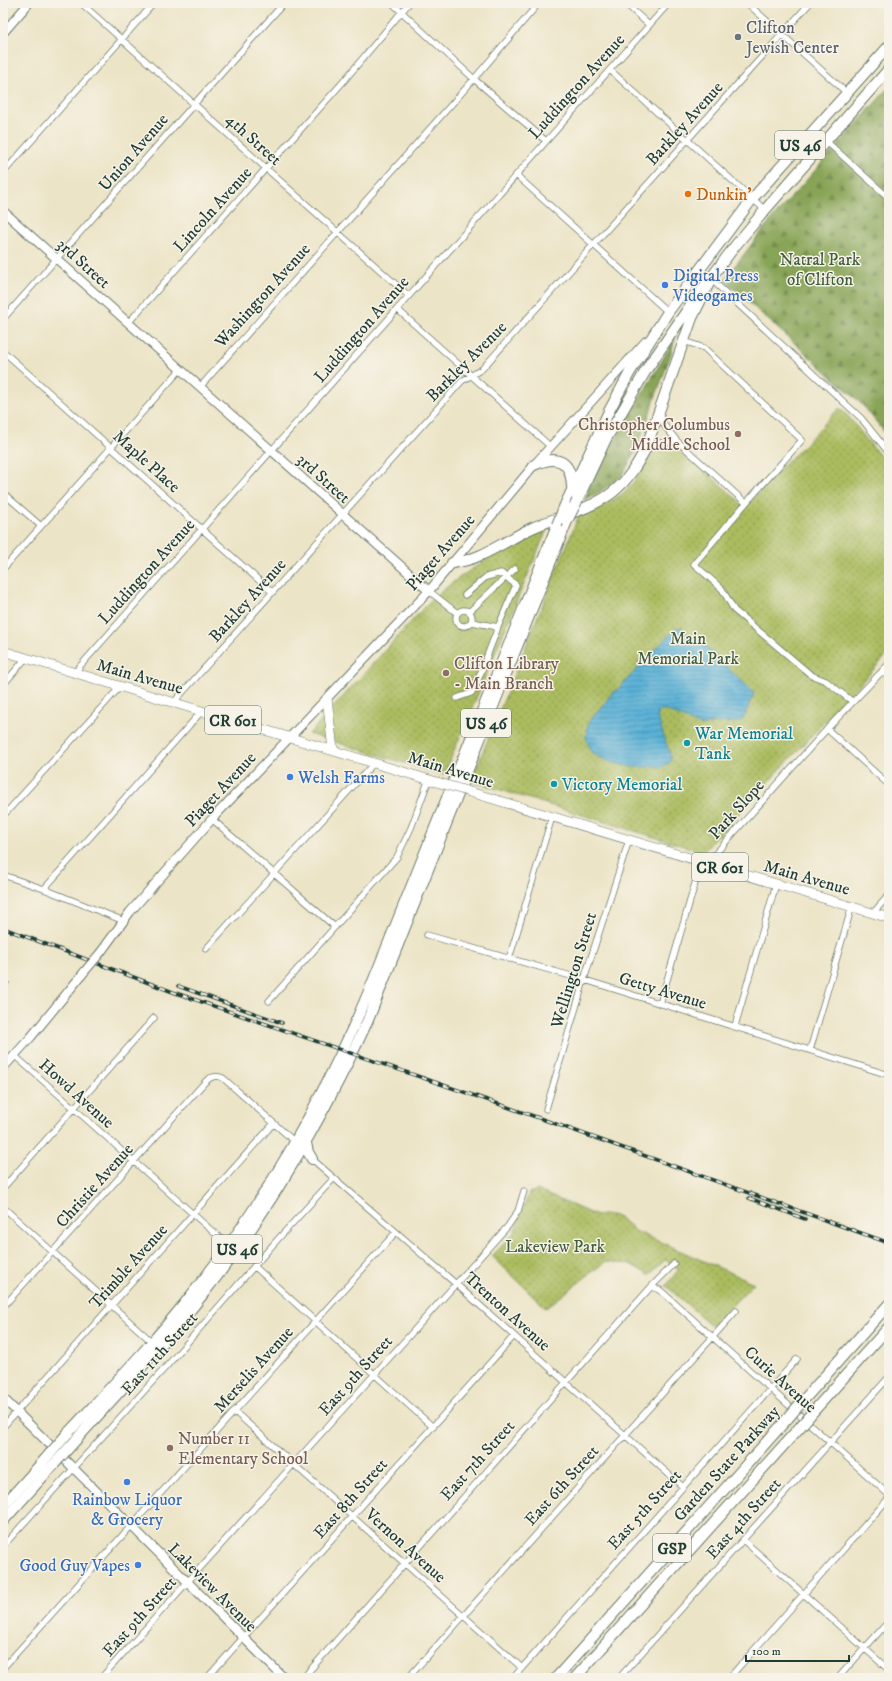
<svg xmlns="http://www.w3.org/2000/svg" width="892" height="1681" font-family="'IM FELL DW Pica',serif">
<style>
.forest{fill:url(#forest-firs);stroke:#547045}
.park{fill:url(#park-dots);stroke:#657c4a}
.water{fill:url(#water-rules);stroke:#3c7786}
.lines{fill:none;stroke-linecap:round;stroke-linejoin:round}
.street-casing{stroke:#677767;stroke-width:7}
.secondary-casing{stroke:#677767;stroke-width:10}
.primary-casing{stroke:#677767;stroke-width:10}
.highway-casing{stroke:#677767;stroke-width:12}
.street{stroke:#fff;stroke-width:5.5}
.secondary{stroke:#fff;stroke-width:8}
.primary{stroke:#fff;stroke-width:9}
.highway{stroke:#fff;stroke-width:10}
.rail-casing{stroke:#1f3d34;stroke-width:3.5}
.rail{stroke:#f7f3e8;stroke-width:2;stroke-dasharray:6;stroke-linecap:butt}
.secondary-bridge-casing{stroke:#677767;stroke-width:10;stroke-linecap:butt}
.primary-bridge-casing{stroke:#677767;stroke-width:10;stroke-linecap:butt}
.highway-bridge-casing{stroke:#677767;stroke-width:12;stroke-linecap:butt}
.secondary-bridge{stroke:#fff;stroke-width:8}
.primary-bridge{stroke:#fff;stroke-width:9}
.highway-bridge{stroke:#fff;stroke-width:10}
.worship-dot{fill:#6b7280;stroke:#f7f3e8;stroke-width:1.5}
.food-dot{fill:#e8710a;stroke:#f7f3e8;stroke-width:1.5}
.shop-dot{fill:#3f7fe0;stroke:#f7f3e8;stroke-width:1.5}
.education-dot{fill:#8d6e63;stroke:#f7f3e8;stroke-width:1.5}
.culture-dot{fill:#0f9aa8;stroke:#f7f3e8;stroke-width:1.5}
.labels{text-anchor:middle;stroke-width:3;stroke-linejoin:round;paint-order:stroke}
.shield{fill:#f7f3e8;stroke:#60746a;stroke-width:1}
.shield-label{font-size:16px;font-weight:bold;fill:#1f3d34}
.worship-label{font-size:17px;fill:#5b616d;stroke:#f7f3e8;text-anchor:start}
.street-label{font-size:17px;fill:#1f3d34;stroke:#f7f3e8}
.food-label{font-size:17px;fill:#c56008;stroke:#f7f3e8;text-anchor:start}
.park-label{font-size:17px;fill:#425d3f;stroke:#f7f3e8}
.shop-label{font-size:17px;fill:#366cbe;stroke:#f7f3e8;text-anchor:start}
.education-label{font-size:17px;fill:#785e54;stroke:#f7f3e8;text-anchor:start}
.culture-label{font-size:17px;fill:#0d838f;stroke:#f7f3e8;text-anchor:start}
</style>
<defs>
<pattern id="forest-firs" width="22" height="20" patternUnits="userSpaceOnUse"><rect width="22" height="20" fill="#88a456"/><path d="M5 1l3.5 6h-7zM16 11l3.5 6h-7z" fill="#6f8748"/></pattern>
<pattern id="park-dots" width="8" height="8" patternUnits="userSpaceOnUse"><rect width="8" height="8" fill="#abbc5f"/><path d="M2 2h.1M6 6h.1" fill="none" stroke="#8b9a4f" stroke-width="1.8" stroke-linecap="round"/></pattern>
<pattern id="water-rules" width="6" height="5" patternUnits="userSpaceOnUse"><rect width="6" height="5" fill="#5ab1d7"/><path d="M0 2.5h6" fill="none" stroke="#4a91af"/></pattern>
</defs>
<rect width="100%" height="100%" fill="#f7f3e8"/>
<filter id="ink" filterUnits="userSpaceOnUse"><feTurbulence type="fractalNoise" baseFrequency=".025" numOctaves="2"/><feDisplacementMap in="SourceGraphic" scale="8" xChannelSelector="R" yChannelSelector="G"/><feConvolveMatrix kernelMatrix="1 2 1 2 8 2 1 2 1" color-interpolation-filters="sRGB"/></filter>
<filter id="wash" filterUnits="userSpaceOnUse"><feTurbulence type="fractalNoise" baseFrequency=".012" numOctaves="4" result="noise"/><feDisplacementMap in="SourceGraphic" scale="16" xChannelSelector="R" yChannelSelector="G"/><feGaussianBlur stdDeviation="0.9" result="paint"/><feColorMatrix in="noise" values="0 0 0 0 0 0 0 0 0 0 0 0 0 0 0 0 0 1.4 0 .05"/><feComposite in="paint" operator="in"/></filter>
<g filter="url(#wash)">
<rect width="100%" height="100%" fill="#ece4c6"/>
<path class="forest" d="M889,87V438L866,409L852,395L726,282L725,279L764,228Z
M675,338L671,354L636,451L622,476L601,491L584,501L592,480Z"/>
<path class="park" d="M839,408L847,415L889,467V653L703,852L471,781L579,515C595,508 612,503 626,491C643,476 652,433 681,450L746,507L789,459L790,460Z
M547,529L444,775L309,734L429,602C464,571 504,547 547,529Z
M537,1190L597,1216C616,1212 622,1219 635,1231L754,1283L712,1326L666,1286L679,1269L665,1260L649,1275L630,1264L605,1262L546,1308L492,1256L514,1233L529,1193Z"/>
<path class="water" d="M681,627L682,629L706,647L754,693L752,699L750,700L749,707L746,711V714L742,720L737,722L712,723L701,726L668,711L662,710L658,712L657,716L671,757V761L666,765L660,767L655,766L646,767H632L610,762L592,753L586,738L587,728L590,720L603,706L611,694L618,689L676,628Z"/>
</g>
<g filter="url(#ink)">
<g class="lines">
<g class="street-casing">
<path id="street" d="M81,3L409,296
M392,3L474,79L546,141
M625,3L649,25
M747,3L847,93
M610,70L765,210
M826,141L889,198
M3,173L154,3
M516,175L668,312
M700,269L861,418L889,453
M397,309L551,447
M3,319L284,3
M128,323L343,82L409,3
M3,351L272,592
M200,387L474,79L539,3
M660,412L664,425L677,441
M884,445L889,439
M646,448L659,443L677,441L746,503L802,440L704,348L684,341
M3,493L41,526
M746,503L694,564L722,589L734,610L811,675L826,681L853,702
M3,569L180,370
M429,591L457,613
M465,595L486,577L501,573L506,577L515,569
M456 618a8 8 0 1 1 16 0a8 8 0 1 1-16 0Z
M469,612L506,577L516,585L498,627
M882,671L889,678
M74,673L669,3
M3,685L26,658
M457,698L471,693L475,688L498,627L472,622
M174,702L462,381L482,369L810,3
M827,729L889,785
M3,816L120,687
M212,819L335,927
M3,875L44,889L124,921
M44,889L202,711
M873,913L889,895
M427,935L585,980L889,1075
M206,949L374,763
M509,959L552,817
M3,982L6,983
M269,1001L397,857L411,828L429,779
M660,1004L698,873L827,729L889,664
M735,1026L776,884
M810,1050L852,906
M14,1055L229,1246
M546,1109L587,970L629,840
M312,1159L456,1284L683,1487
M3,1188L154,1018
M3,1207L151,1341
M254,1266L433,1427
M652,1287L660,1290L889,1495
M3,1307L205,1082C211,1076 216,1075 223,1078L295,1142
M234,1411L522,1668
M3,1427L274,1123
M743,1540L889,1670
M3,1546L165,1368L278,1239L334,1178
M3,1668L396,1232
M101,1678L508,1226L518,1211L524,1191
M207,1678L514,1336
M303,1678L650,1288L674,1264
M408,1678L736,1311
M513,1678L797,1359
M619,1678L889,1377
M729,1678L889,1498
M838,1678L889,1621"/>
</g>
<g class="secondary-casing">
<path id="secondary" d="M3,33L29,3
M3,211L429,591
M101,952L130,912L212,819L429,591L534,465L646,341
M3,1068L31,1037L85,971
M3,1398L284,1678"/>
</g>
<g class="primary-casing">
<path id="primary" d="M3,651L440,783
M327,698L333,750
M470,792L889,918"/>
</g>
<g class="highway-casing">
<path id="highway" d="M649,366L692,303L735,246L765,210L889,69
M534,465C558,454 571,461 572,487
M577,501L606,439L652,360
M565,505L609,411L630,372L668,312L753,198L889,46
M452,563C480,561 506,540 532,528C559,516 590,510 613,492C628,480 637,465 646,448L692,318L711,279
M306,1143L308,1152L312,1159
M800,1404L889,1304
M811,1414L889,1327
M68,1433C109,1389 152,1345 189,1298C267,1201 324,1099 372,984L557,525
M76,1440C118,1392 164,1345 203,1294C270,1210 323,1118 368,1020L567,521
M3,1506L40,1465
M3,1521L47,1472
M556,1678L788,1418
M575,1678L800,1427"/>
</g>
<use href="#street" class="street"/>
<use href="#secondary" class="secondary"/>
<use href="#primary" class="primary"/>
<use href="#highway" class="highway"/>
<g class="rail-casing">
<path id="rail" d="M3,928L173,992L542,1119L889,1243
M178,986L282,1023
M749,1198L805,1219"/>
</g>
<use href="#rail" class="rail"/>
<g class="secondary-bridge-casing">
<path id="secondary-bridge" d="M85,971L101,952"/>
</g>
<g class="primary-bridge-casing">
<path id="primary-bridge" d="M440,783L470,792"/>
</g>
<g class="highway-bridge-casing">
<path id="highway-bridge" d="M567,521L577,501
M557,525L565,505
M788,1418L800,1404
M800,1427L811,1414
M40,1465L68,1433
M47,1472L76,1440"/>
</g>
<use href="#secondary-bridge" class="secondary-bridge"/>
<use href="#primary-bridge" class="primary-bridge"/>
<use href="#highway-bridge" class="highway-bridge"/>
</g>
</g>
<circle class="worship-dot" cx="738" cy="37" r="4"/>
<circle class="food-dot" cx="688" cy="194" r="4"/>
<g class="shop-dot">
<circle cx="665" cy="285" r="4"/>
<circle cx="290" cy="777" r="4"/>
<circle cx="127" cy="1482" r="4"/>
<circle cx="138" cy="1565" r="4"/>
</g>
<g class="education-dot">
<circle cx="738" cy="434" r="4"/>
<circle cx="446" cy="673" r="4"/>
<circle cx="170" cy="1448" r="4"/>
</g>
<g class="culture-dot">
<circle cx="687" cy="743" r="4"/>
<circle cx="554" cy="784" r="4"/>
</g>
<g class="labels">
<g class="shield">
<rect x="775" y="131" width="50" height="28" rx="3"/>
<rect x="205" y="706" width="56" height="28" rx="3"/>
<rect x="461" y="709" width="50" height="28" rx="3"/>
<rect x="692" y="853" width="56" height="28" rx="3"/>
<rect x="212" y="1235" width="50" height="28" rx="3"/>
<rect x="653" y="1534" width="38" height="28" rx="3"/>
</g>
<g class="shield-label">
<text x="800" y="151">US 46</text>
<text x="233" y="726">CR 601</text>
<text x="486" y="729">US 46</text>
<text x="720" y="873">CR 601</text>
<text x="237" y="1255">US 46</text>
<text x="672" y="1554">GSP</text>
</g>
<g class="worship-label">
<text x="746" y="33">Clifton<tspan x="746" dy="20">Jewish Center</tspan></text>
</g>
<g class="street-label">
<text transform="translate(576 86) rotate(-48)" y="6">Luddington Avenue</text>
<text transform="translate(684 123) rotate(-48)" y="6">Barkley Avenue</text>
<text transform="translate(254 139) rotate(42)" y="6">4th Street</text>
<text transform="translate(133 152) rotate(-49)" y="6">Union Avenue</text>
<text transform="translate(212 209) rotate(-48)" y="6">Lincoln Avenue</text>
<text transform="translate(84 263) rotate(42)" y="6">3rd Street</text>
<text transform="translate(262 295) rotate(-48)" y="6">Washington Avenue</text>
<text transform="translate(361 329) rotate(-49)" y="6">Luddington Avenue</text>
<text transform="translate(466 361) rotate(-45)" y="6">Barkley Avenue</text>
<text transform="translate(147 461) rotate(42)" y="6">Maple Place</text>
<text transform="translate(324 478) rotate(42)" y="6">3rd Street</text>
<text transform="translate(440 552) rotate(-49)" y="6">Piaget Avenue</text>
<text transform="translate(146 571) rotate(-48)" y="6">Luddington Avenue</text>
<text transform="translate(247 600) rotate(-48)" y="6">Barkley Avenue</text>
<text transform="translate(140 676) rotate(16)" y="6">Main Avenue</text>
<text transform="translate(451 769) rotate(17)" y="6">Main Avenue</text>
<text transform="translate(220 789) rotate(-47)" y="6">Piaget Avenue</text>
<text transform="translate(736 809) rotate(-48)" y="6">Park Slope</text>
<text transform="translate(807 877) rotate(16)" y="6">Main Avenue</text>
<text transform="translate(573 970) rotate(-73)" y="6">Wellington Street</text>
<text transform="translate(663 990) rotate(17)" y="6">Getty Avenue</text>
<text transform="translate(77 1093) rotate(42)" y="6">Howd Avenue</text>
<text transform="translate(94 1185) rotate(-48)" y="6">Christie Avenue</text>
<text transform="translate(128 1266) rotate(-48)" y="6">Trimble Avenue</text>
<text transform="translate(508 1311) rotate(42)" y="6">Trenton Avenue</text>
<text transform="translate(159 1353) rotate(-48)" y="6">East 11th Street</text>
<text transform="translate(253 1369) rotate(-48)" y="6">Merselis Avenue</text>
<text transform="translate(355 1375) rotate(-48)" y="6">East 9th Street</text>
<text transform="translate(781 1379) rotate(42)" y="6">Curie Avenue</text>
<text transform="translate(477 1460) rotate(-48)" y="6">East 7th Street</text>
<text transform="translate(726 1463) rotate(-48)" y="6">Garden State Parkway</text>
<text transform="translate(561 1485) rotate(-48)" y="6">East 6th Street</text>
<text transform="translate(350 1498) rotate(-48)" y="6">East 8th Street</text>
<text transform="translate(644 1509) rotate(-48)" y="6">East 5th Street</text>
<text transform="translate(743 1518) rotate(-48)" y="6">East 4th Street</text>
<text transform="translate(406 1545) rotate(42)" y="6">Vernon Avenue</text>
<text transform="translate(213 1587) rotate(45)" y="6">Lakeview Avenue</text>
<text transform="translate(139 1616) rotate(-48)" y="6">East 9th Street</text>
</g>
<g class="food-label">
<text x="696" y="200">Dunkin'</text>
</g>
<g class="park-label">
<text x="820" y="265">Natral Park<tspan x="820" dy="20">of Clifton</tspan></text>
<text x="688" y="644">Main<tspan x="688" dy="20">Memorial Park</tspan></text>
<text x="555" y="1252">Lakeview Park</text>
</g>
<g class="shop-label">
<text x="673" y="281">Digital Press<tspan x="673" dy="20">Videogames</tspan></text>
<text x="298" y="783">Welsh Farms</text>
<text x="127" y="1505" text-anchor="middle">Rainbow Liquor<tspan x="127" dy="20">&amp; Grocery</tspan></text>
<text x="130" y="1571" text-anchor="end">Good Guy Vapes</text>
</g>
<g class="education-label">
<text x="730" y="430" text-anchor="end">Christopher Columbus<tspan x="730" dy="20">Middle School</tspan></text>
<text x="454" y="669">Clifton Library<tspan x="454" dy="20">- Main Branch</tspan></text>
<text x="178" y="1444">Number 11<tspan x="178" dy="20">Elementary School</tspan></text>
</g>
<g class="culture-label">
<text x="695" y="739">War Memorial<tspan x="695" dy="20">Tank</tspan></text>
<text x="562" y="790">Victory Memorial</text>
</g>
</g>
<rect width="892" height="1681" fill="none" stroke="#f7f3e8" stroke-width="16"/>
<path d="M746 1655v6h103v-6" fill="none" stroke="#1f3d34" stroke-width="2"/>
<text x="752" y="1655" font-size="12" fill="#1f3d34" stroke="#f7f3e8" stroke-width="3" paint-order="stroke">100 m</text>
</svg>
